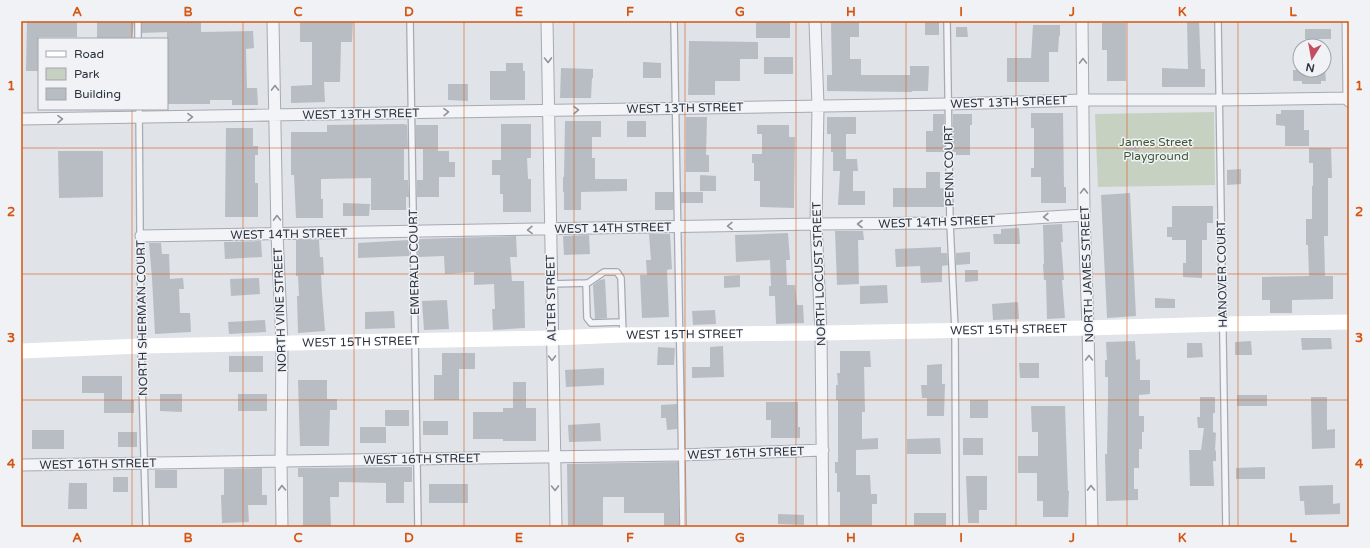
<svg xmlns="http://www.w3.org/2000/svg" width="1370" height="548" font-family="'Varela Round',sans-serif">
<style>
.green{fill:#c6d1c2}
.building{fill:#b8bdc4}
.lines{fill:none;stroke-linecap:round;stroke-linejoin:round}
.service-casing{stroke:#a6aab2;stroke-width:8}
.minor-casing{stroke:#a6aab2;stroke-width:13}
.service{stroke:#f3f4f7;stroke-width:5.5}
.minor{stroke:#f3f4f7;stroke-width:11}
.secondary{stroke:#fff;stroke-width:15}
.oneway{stroke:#8e939a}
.grid{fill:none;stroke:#d55511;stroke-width:1;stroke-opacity:0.55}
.labels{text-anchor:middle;stroke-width:3;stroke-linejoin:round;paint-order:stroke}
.street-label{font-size:12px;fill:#2a323e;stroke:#f0f2f6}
.park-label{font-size:12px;fill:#3f5938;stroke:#f0f2f6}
.neatline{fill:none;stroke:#d55511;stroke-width:1.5}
.grid-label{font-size:13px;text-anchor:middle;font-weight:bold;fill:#d55511}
</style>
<rect width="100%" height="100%" fill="#e0e3e8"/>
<path class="green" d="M1214,112L1215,185L1098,187L1095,114Z"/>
<path class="building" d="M27,21H77V37H39V71H26Z
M97,21H134L132,39H97Z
M142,21H201V32L253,31L254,48L246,49L247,88H257L258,105H232V100H210V104H167V32L142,33Z
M300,21H353L352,42H341L340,82H324L325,102L291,103V86L312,85V42H300Z
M756,21H790V38H756Z
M831,21H859V37H850V59H861V75H910V66H929L928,91H912V92L827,91V75H832Z
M925,21H939V35H925Z
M1187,21H1199L1201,69H1205V87H1162V68L1188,69Z
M1102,23H1126V81H1107V50H1102Z
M1033,25H1060V36H1059L1058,52H1049V82H1007V58H1031Z
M956,27H967L968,37H956Z
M1305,29H1331V39H1305Z
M689,41L758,42V59H740V81H715V95H688Z
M764,57H793V74H764Z
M643,62L661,63V78H643Z
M506,63H523V71H525V100H490V71H506Z
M561,68L593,69V78H592L591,98H560Z
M1293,70H1325L1326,81H1321V84H1302V81H1293Z
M448,84H468V101L448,100Z
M1281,110H1304V130H1309V146H1285V126L1276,125V114H1281Z
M1031,113H1063L1064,187H1066V203H1041V177H1031V168H1034V128H1031Z
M933,114H944L945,152H926V131H933Z
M953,114H972V125H970V155H956V152H953Z
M686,117H707L706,155H709V172H686Z
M827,117H856V134H846V159H857L858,171H853V191H865V205H838L840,171H833V152H831V134H827Z
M565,121H601V137H592V158H595V179H627V191L581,192V210H564V192H563V177H564Z
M627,121H646V137H627Z
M404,124L407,125L408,149H404V180H408L409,197H406V210H371V178L321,179V199H323V218H296L294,175H291V132H327V125Z
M501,124H531V158H527L528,179H531V212H503V194H500V175H492V160H501Z
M416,125H438V151H449V162H455V177H439V197H417V180H423V149H416Z
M757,125H789V137H795L794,208L760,207V181H754V163H752V154H762V134H757Z
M226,128H253V146H258V155H255V183H258V217H225Z
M1128,140H1139V151H1128Z
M1309,148H1331L1332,178H1328V236H1324L1325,276H1333V299L1292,300V313H1270V300H1262V277L1309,276L1308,245H1306V219H1312V186H1313V163H1309Z
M58,151H103V197L59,198Z
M1241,169V184L1227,185V170Z
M926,172H940V188H944V207H893V188H926Z
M700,175L716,176V191H700Z
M655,192H673V210H655Z
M681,192H703V203H681Z
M1130,193L1136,316L1107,318L1101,195Z
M343,203L370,204L369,216H343Z
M1172,206H1213V223H1207V240H1202V278L1183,277V263H1186V240H1172V237H1167V227H1172Z
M1062,224L1063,242H1061L1064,280H1062L1065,318L1047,319L1046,280H1044L1043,264H1044L1043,225Z
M1019,228L1020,244H994L993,234H1001V229Z
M835,231H863L864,240H858L859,284L837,285Z
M788,233L790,260H786L787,285H795L797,305H803L804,323L776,324L775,296H769V286H771L770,260L736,262L735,235Z
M649,234H670L672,269L667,270L669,317L642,318L640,275H647L646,260H651Z
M589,235L590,254L564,255L563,236Z
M516,236L517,257H510L512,281H524L525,328L493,330L492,309H495L494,284L474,285V272L445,274L444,256L418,257V239Z
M296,240H319L320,257H323L324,275H321L322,293L325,331L298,333L297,296H299L298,276H296Z
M409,240V256L358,258V243Z
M261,241L262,257L225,259L224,242Z
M149,243H161L162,254H169L170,279L183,278L184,289H179L180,313H190L191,332L155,334L152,278Z
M941,247V253H947L948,265L942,266V282L921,283L920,266L896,267L895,249Z
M970,252V264L956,265V253Z
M965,270H978V281L965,282Z
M740,275V287L724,288V276Z
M259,278L260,294L231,296L230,279Z
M605,279L607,318L595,319L593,285L600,280Z
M887,285L888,303L860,304V286Z
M1155,298L1175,299V308H1155Z
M447,300L449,329L424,330L422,301Z
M1018,302L1019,319L993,320L992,304Z
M715,310L716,324L693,325L692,311Z
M394,311L395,328L365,329V312Z
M265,320L266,332L229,334L228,322Z
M1301,338H1331L1332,349L1302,350Z
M1135,341L1136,360L1140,359V380H1150V394L1139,395V416H1144V432H1142V449H1139V468H1134V489H1138V500L1106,501L1105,454H1107L1108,399V377H1105V360H1107L1106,342Z
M1251,341L1252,355H1235V342Z
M1187,343H1202L1203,357L1187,358Z
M723,346L724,377L692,378V367H710V347Z
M658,347L675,348L674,365H657Z
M840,351H870L871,367H864L865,412H862V439L878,438V449L856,450V475H870L871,494H877V504H872V527H840V492H837V473H835V462H838V400H836V385H838L837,373H840Z
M442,353H475V369H459V400H434V375H442Z
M229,356H263V372H229Z
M1019,363H1039V378H1020Z
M942,364V384H945L944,416H927V398H922L921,385H927V365Z
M604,368V385L566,387L565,370Z
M82,376H122V400H134V413H104V393H82Z
M298,380H327V399H337V410H330L329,446H300Z
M513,382H526V408H536V441H503V439H473V412H503V408H513Z
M160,394H182V412L160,411Z
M238,394H267V411H238Z
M1237,395H1267V406H1237Z
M1200,397H1215V413H1213V432L1216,433L1215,450L1216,451V461H1213L1214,486H1190L1189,450H1201L1204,428H1198L1197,417H1200Z
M1311,397H1327V430L1335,429V448L1312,449Z
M970,400H988V418H970Z
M766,402H798V427H800V438H771V420H766Z
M677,404V429L667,430L666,418H661V405Z
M1031,406H1065L1068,491H1069L1068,517H1043V501H1037V473H1018V456H1038V432H1032Z
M385,410H409V426H385Z
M423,421H448V435H423Z
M600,423L601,441L569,442L568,425Z
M360,427H386V443H360Z
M32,430H64V449H32Z
M118,432H137V447H118Z
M940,438L941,454H907V439Z
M963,438H983V455H963Z
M678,462L679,526H664V513H624V497H603V527H568L567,464Z
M412,467V482H404V503H386V483L339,482V497H330L331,527H303V477H298V468Z
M1265,467V479H1236V468Z
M262,468V495H267V505H248L249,522L222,523L221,495H224V469Z
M155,470H177V488H155Z
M966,476H987V510H979V523H968Z
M113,477H128V492H113Z
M69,483H87V509H68Z
M429,484H468V503H429Z
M1333,485V504L1340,503V514L1305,515L1304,501H1300L1299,486Z
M914,513H946V527H914Z
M778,514L804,515V525L778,524Z"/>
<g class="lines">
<g class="service-casing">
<path id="service" d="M138,21V39
M410,21L418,527
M674,21L683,527
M947,21L950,223L955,330L956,527
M1218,21L1226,527
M139,109L141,346L146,527
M586,283L587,318L591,323L622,322
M551,284L588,283L604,272H617L621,278L623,335"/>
</g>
<g class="minor-casing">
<path id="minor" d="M273,21L277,234L282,343L281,461L282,527
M547,21L556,527
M815,21L818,106L816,224L821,333L823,527
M1082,21L1084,215L1088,328L1092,527
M1348,21L1349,101
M21,119L948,104L1084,100H1219L1349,98
M141,236L816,224L950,223L1084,215
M21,465L681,455L823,450"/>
</g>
<use href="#service" class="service"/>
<use href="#minor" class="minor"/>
<path class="secondary" id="s1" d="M21,351L141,346L552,338L623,335L821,333L1088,328L1222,324L1349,322"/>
</g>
<defs><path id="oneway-chevron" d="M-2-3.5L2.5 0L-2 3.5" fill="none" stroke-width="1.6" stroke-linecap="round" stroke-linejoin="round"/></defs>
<g class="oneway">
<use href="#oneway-chevron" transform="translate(548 60) rotate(89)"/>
<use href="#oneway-chevron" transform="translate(1083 61) rotate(-91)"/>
<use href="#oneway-chevron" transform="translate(275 88) rotate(-91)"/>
<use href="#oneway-chevron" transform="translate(576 110) rotate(-1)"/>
<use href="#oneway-chevron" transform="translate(446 112) rotate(-1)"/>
<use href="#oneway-chevron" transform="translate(190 117) rotate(-1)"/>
<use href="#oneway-chevron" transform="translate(60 119) rotate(-1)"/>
<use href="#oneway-chevron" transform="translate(1084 191) rotate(-90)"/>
<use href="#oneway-chevron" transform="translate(1046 217) rotate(177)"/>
<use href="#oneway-chevron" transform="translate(277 218) rotate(-91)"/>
<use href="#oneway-chevron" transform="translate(860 224) rotate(180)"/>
<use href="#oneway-chevron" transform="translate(730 226) rotate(179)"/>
<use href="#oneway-chevron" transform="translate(530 230) rotate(179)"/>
<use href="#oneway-chevron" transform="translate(552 358) rotate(89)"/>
<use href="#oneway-chevron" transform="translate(1089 358) rotate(-91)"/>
<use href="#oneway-chevron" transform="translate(282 488) rotate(-91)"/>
<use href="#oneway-chevron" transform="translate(555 488) rotate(89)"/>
<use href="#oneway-chevron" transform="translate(1091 488) rotate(-91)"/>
</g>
<path class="grid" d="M132,21V39M243,21V527M354,21V527M464,21V527M574,21V527M685,21V527M796,21V527M906,21V527M1016,21V527M1127,21V527M1238,21V527M132,109V527M21,148H1349M21,274H1349M21,400H1349"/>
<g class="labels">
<g class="street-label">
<text transform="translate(1009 102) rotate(-2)" y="4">WEST 13TH STREET</text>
<text transform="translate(685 108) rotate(-1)" y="4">WEST 13TH STREET</text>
<text transform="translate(361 114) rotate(-1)" y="4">WEST 13TH STREET</text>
<text transform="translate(949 166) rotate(-91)" y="4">PENN COURT</text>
<text transform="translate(937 222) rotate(-2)" y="4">WEST 14TH STREET</text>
<text transform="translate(613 228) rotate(-1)" y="4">WEST 14TH STREET</text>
<text transform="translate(289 234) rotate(-1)" y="4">WEST 14TH STREET</text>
<text transform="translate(414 262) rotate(-91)" y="4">EMERALD COURT</text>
<text transform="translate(819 274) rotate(-92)" y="4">NORTH LOCUST STREET</text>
<text transform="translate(1087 274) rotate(-92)" y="4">NORTH JAMES STREET</text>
<text transform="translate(1222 274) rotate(-91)" y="4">HANOVER COURT</text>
<text transform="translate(551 298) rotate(-91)" y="4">ALTER STREET</text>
<text transform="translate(280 310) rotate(-92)" y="4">NORTH VINE STREET</text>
<text transform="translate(142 318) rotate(-91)" y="4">NORTH SHERMAN COURT</text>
<text dy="4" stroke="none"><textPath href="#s1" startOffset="988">WEST 15TH STREET</textPath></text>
<text dy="4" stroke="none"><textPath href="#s1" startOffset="664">WEST 15TH STREET</textPath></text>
<text dy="4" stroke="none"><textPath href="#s1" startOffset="340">WEST 15TH STREET</textPath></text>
<text transform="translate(746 453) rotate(-2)" y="4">WEST 16TH STREET</text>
<text transform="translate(422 459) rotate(-1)" y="4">WEST 16TH STREET</text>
<text transform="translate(98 464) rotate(-1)" y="4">WEST 16TH STREET</text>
</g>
<g class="park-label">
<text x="1156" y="146">James Street<tspan x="1156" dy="14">Playground</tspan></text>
</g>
</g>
<rect width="1370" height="548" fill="none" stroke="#f0f2f6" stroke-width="44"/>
<rect x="38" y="38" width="130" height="72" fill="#f0f2f6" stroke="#a1a5ac"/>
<rect x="46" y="51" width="20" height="6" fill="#ffffff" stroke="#a1a5ac"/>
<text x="74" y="58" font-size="12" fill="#2a323e">Road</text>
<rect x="46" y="68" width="20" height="12" fill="#c6d1c2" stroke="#a1a5ac"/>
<text x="74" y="78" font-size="12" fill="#2a323e">Park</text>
<rect x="46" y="88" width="20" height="12" fill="#b8bdc4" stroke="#a1a5ac"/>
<text x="74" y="98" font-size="12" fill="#2a323e">Building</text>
<g transform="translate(1312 58) rotate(191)"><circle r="19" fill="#f0f2f6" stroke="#a1a5ac"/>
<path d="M0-3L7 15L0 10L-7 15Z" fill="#c44e61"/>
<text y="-6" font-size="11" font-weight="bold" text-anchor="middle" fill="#2a323e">N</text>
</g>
<rect x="22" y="22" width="1326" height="504" class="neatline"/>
<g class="grid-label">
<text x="77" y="16">A</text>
<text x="188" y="16">B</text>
<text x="298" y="16">C</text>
<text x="409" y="16">D</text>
<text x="519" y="16">E</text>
<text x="630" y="16">F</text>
<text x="740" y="16">G</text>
<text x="851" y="16">H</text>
<text x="961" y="16">I</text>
<text x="1072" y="16">J</text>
<text x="1182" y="16">K</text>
<text x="1293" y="16">L</text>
<text x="11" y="90">1</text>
<text x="1359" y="90">1</text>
<text x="11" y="216">2</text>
<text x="1359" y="216">2</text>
<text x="11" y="342">3</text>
<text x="1359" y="342">3</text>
<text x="11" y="468">4</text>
<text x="1359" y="468">4</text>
<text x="77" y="542">A</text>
<text x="188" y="542">B</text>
<text x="298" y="542">C</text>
<text x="409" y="542">D</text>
<text x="519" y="542">E</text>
<text x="630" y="542">F</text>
<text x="740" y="542">G</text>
<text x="851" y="542">H</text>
<text x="961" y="542">I</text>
<text x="1072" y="542">J</text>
<text x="1182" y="542">K</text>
<text x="1293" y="542">L</text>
</g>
</svg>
